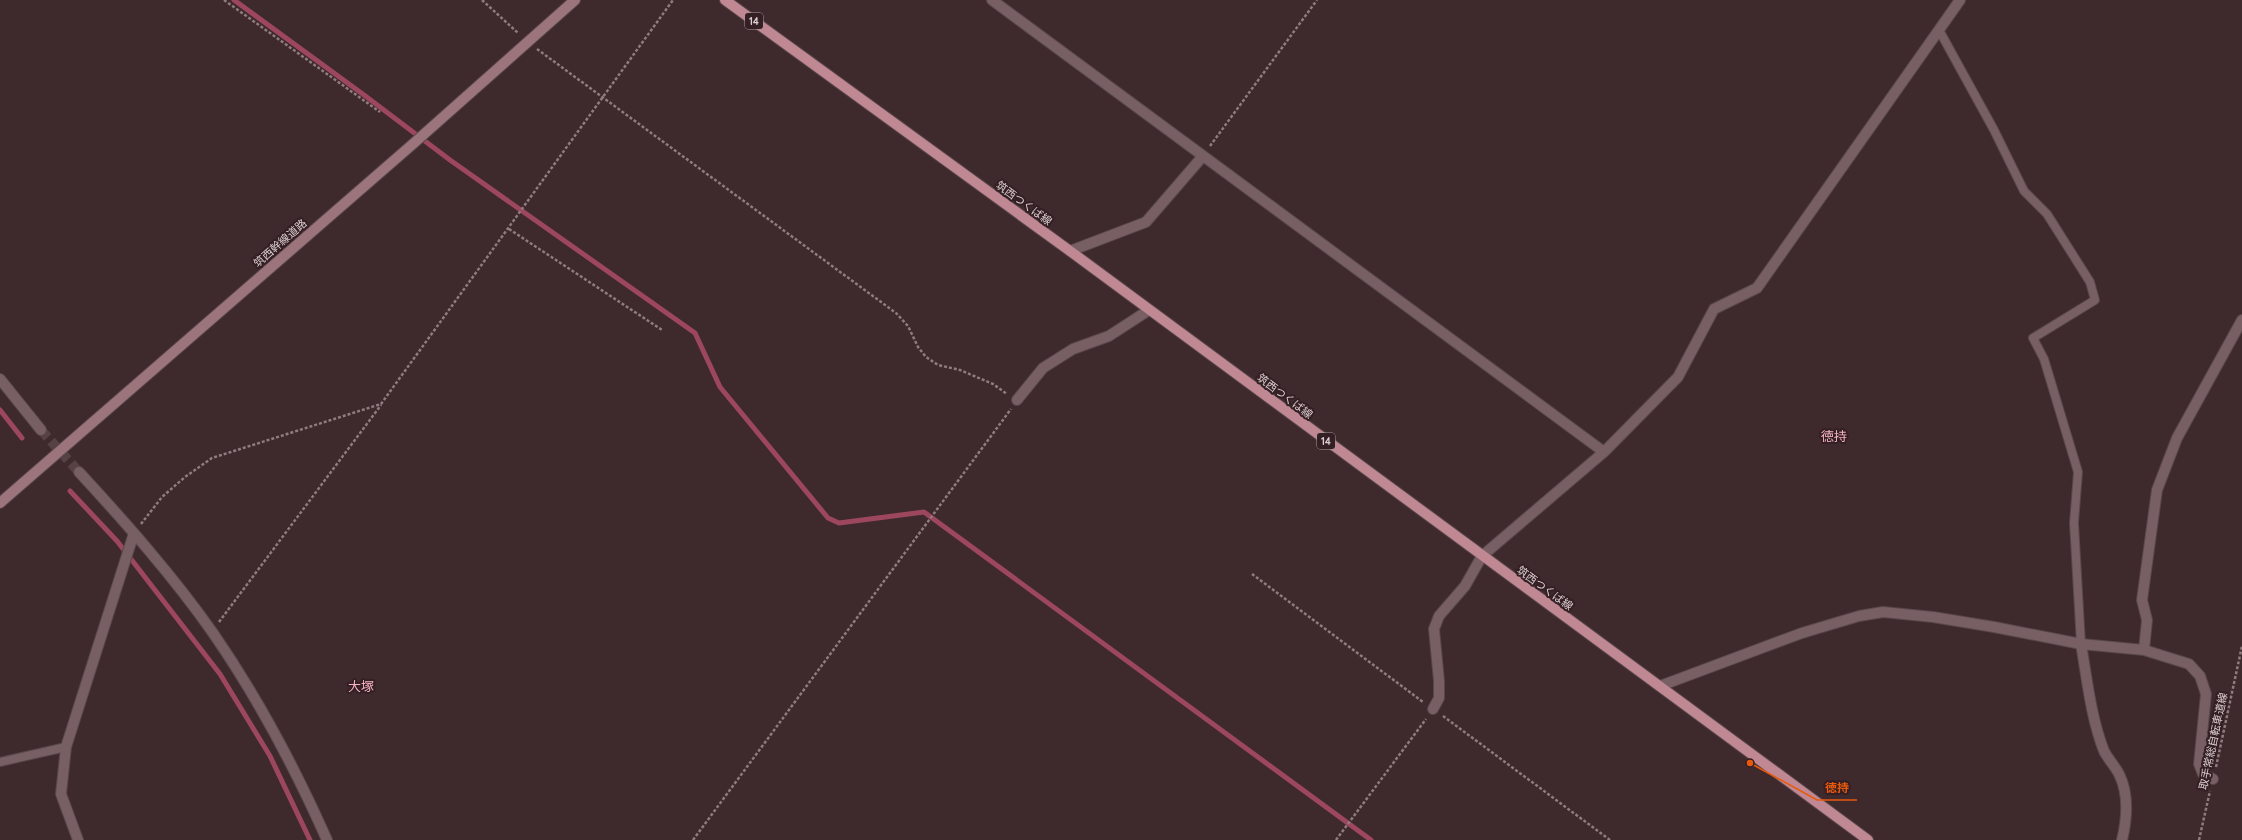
<svg xmlns="http://www.w3.org/2000/svg" width="2242" height="840" font-family="Quicksand,'Noto Sans JP',sans-serif">
<style>
.lines{fill:none;stroke-linecap:round;stroke-linejoin:round}
.stream{stroke:#9c475d;stroke-width:5}
.street-tunnel{stroke:#564245;stroke-width:10;stroke-dasharray:10 5;stroke-linecap:butt}
.lane-casing{stroke:#58474a;stroke-width:10}
.street-casing{stroke:#58474a;stroke-width:12}
.secondary-casing{stroke:#58474a;stroke-width:12}
.primary-casing{stroke:#58474a;stroke-width:12}
.path{stroke:#8e7c7f;stroke-width:2.5;stroke-dasharray:3 2;stroke-linecap:butt}
.lane{stroke:#775f64;stroke-width:8}
.street{stroke:#775f64;stroke-width:10}
.secondary{stroke:#9c747c;stroke-width:10}
.primary{stroke:#c08893;stroke-width:10}
.labels{text-anchor:middle;stroke-width:4;stroke-linejoin:round;paint-order:stroke}
.shield{fill:#331f24;stroke:#a99a9c;stroke-width:1}
.shield-label{font-size:10px;font-weight:bold;fill:#dcced0}
.street-label{font-size:11px;fill:#dcced0;stroke:#331f24}
.quarter-label{font-size:13px;fill:#f5b2bf;stroke:#331f24}
.leader{fill:none;stroke:#e8590c;stroke-width:1.5}
.callout-dot{fill:#e8590c;stroke:#331f24;stroke-width:1.5}
.callout-label{font-size:12px;text-anchor:middle;font-weight:bold;fill:#e8590c;stroke:#331f24;stroke-width:4;stroke-linejoin:round;paint-order:stroke}
</style>
<rect width="100%" height="100%" fill="#3e292d"/>
<g class="lines">
<path class="stream" d="M234,0L364,95L450,160L695,333L720,387L828,518L839,523L924,512L1371,840
M0,410L22,438
M70,491L117,541L220,674L270,756L310,840"/>
<path class="street-tunnel" d="M41,430L79,472"/>
<g class="lane-casing">
<path id="lane" d="M1939,30L1994,130L2024,191L2047,214L2090,282L2095,300L2033,338L2044,359L2078,472L2074,523L2081,644
M0,762L66,747"/>
</g>
<g class="street-casing">
<path id="street" d="M992,0L1604,452
M1070,251L1146,222L1203,156
M0,379L41,430
M1017,400L1043,368L1073,349L1109,336L1149,310
M79,472C126,523 173,576 213,633C258,698 295,768 327,840
M2081,644C2087,679 2091,718 2104,751C2108,759 2115,766 2119,774C2129,794 2127,819 2122,840
M2144,650L2147,620L2142,600L2157,490L2177,438L2242,320
M1660,686L1802,633L1859,616L1883,612L1933,617L1994,627L2081,644L2144,650L2189,664L2200,676L2206,694L2199,764L2203,774L2213,779
M1433,709L1439,698V681L1434,629L1439,616L1465,586L1482,556L1604,452L1678,377L1714,309L1757,288L1960,0
M78,840L61,794L66,747L134,533"/>
</g>
<g class="secondary-casing">
<path id="secondary" d="M0,503L414,143L575,0"/>
</g>
<g class="primary-casing">
<path id="primary" d="M725,0L1070,251L1868,840"/>
</g>
<path class="path" d="M224,0L380,112
M482,0L518,33
M537,49L896,313L908,326L918,347L926,357L938,365L960,370L993,384L1007,394
M1210,146L1317,0
M509,229L662,330
M141,524L162,497L185,477L212,458L381,404L673,0
M1252,574L1423,702
M219,622L381,405
M1443,716L1610,840
M2216,767L2242,646
M693,840L1011,409
M1336,840L1426,719
M2199,840L2210,791"/>
<use href="#lane" class="lane"/>
<use href="#street" class="street"/>
<use href="#secondary" class="secondary"/>
<use href="#primary" class="primary"/>
</g>
<g class="labels">
<g class="shield">
<rect x="745" y="13" width="18" height="16" rx="3"/>
<rect x="1317" y="433" width="18" height="16" rx="3"/>
</g>
<g class="shield-label">
<text x="754" y="25">14</text>
<text x="1326" y="445">14</text>
</g>
<g class="street-label">
<text transform="translate(1024 203) rotate(36)" y="4">筑西つくば線</text>
<text transform="translate(280 243) rotate(-41)" y="4">筑西幹線道路</text>
<text transform="translate(1285 396) rotate(37)" y="4">筑西つくば線</text>
<text transform="translate(1545 588) rotate(36)" y="4">筑西つくば線</text>
<text transform="translate(2213 741) rotate(-78)" y="4">取手常総自転車道線</text>
</g>
<g class="quarter-label">
<text x="1834" y="441">徳持</text>
<text x="361" y="691">大塚</text>
</g>
</g>
<path class="leader" d="M1750 763L1817 800H1857"/>
<circle class="callout-dot" cx="1750" cy="763" r="4"/>
<g class="callout-label">
<text x="1837" y="792">徳持</text>
</g>
</svg>
